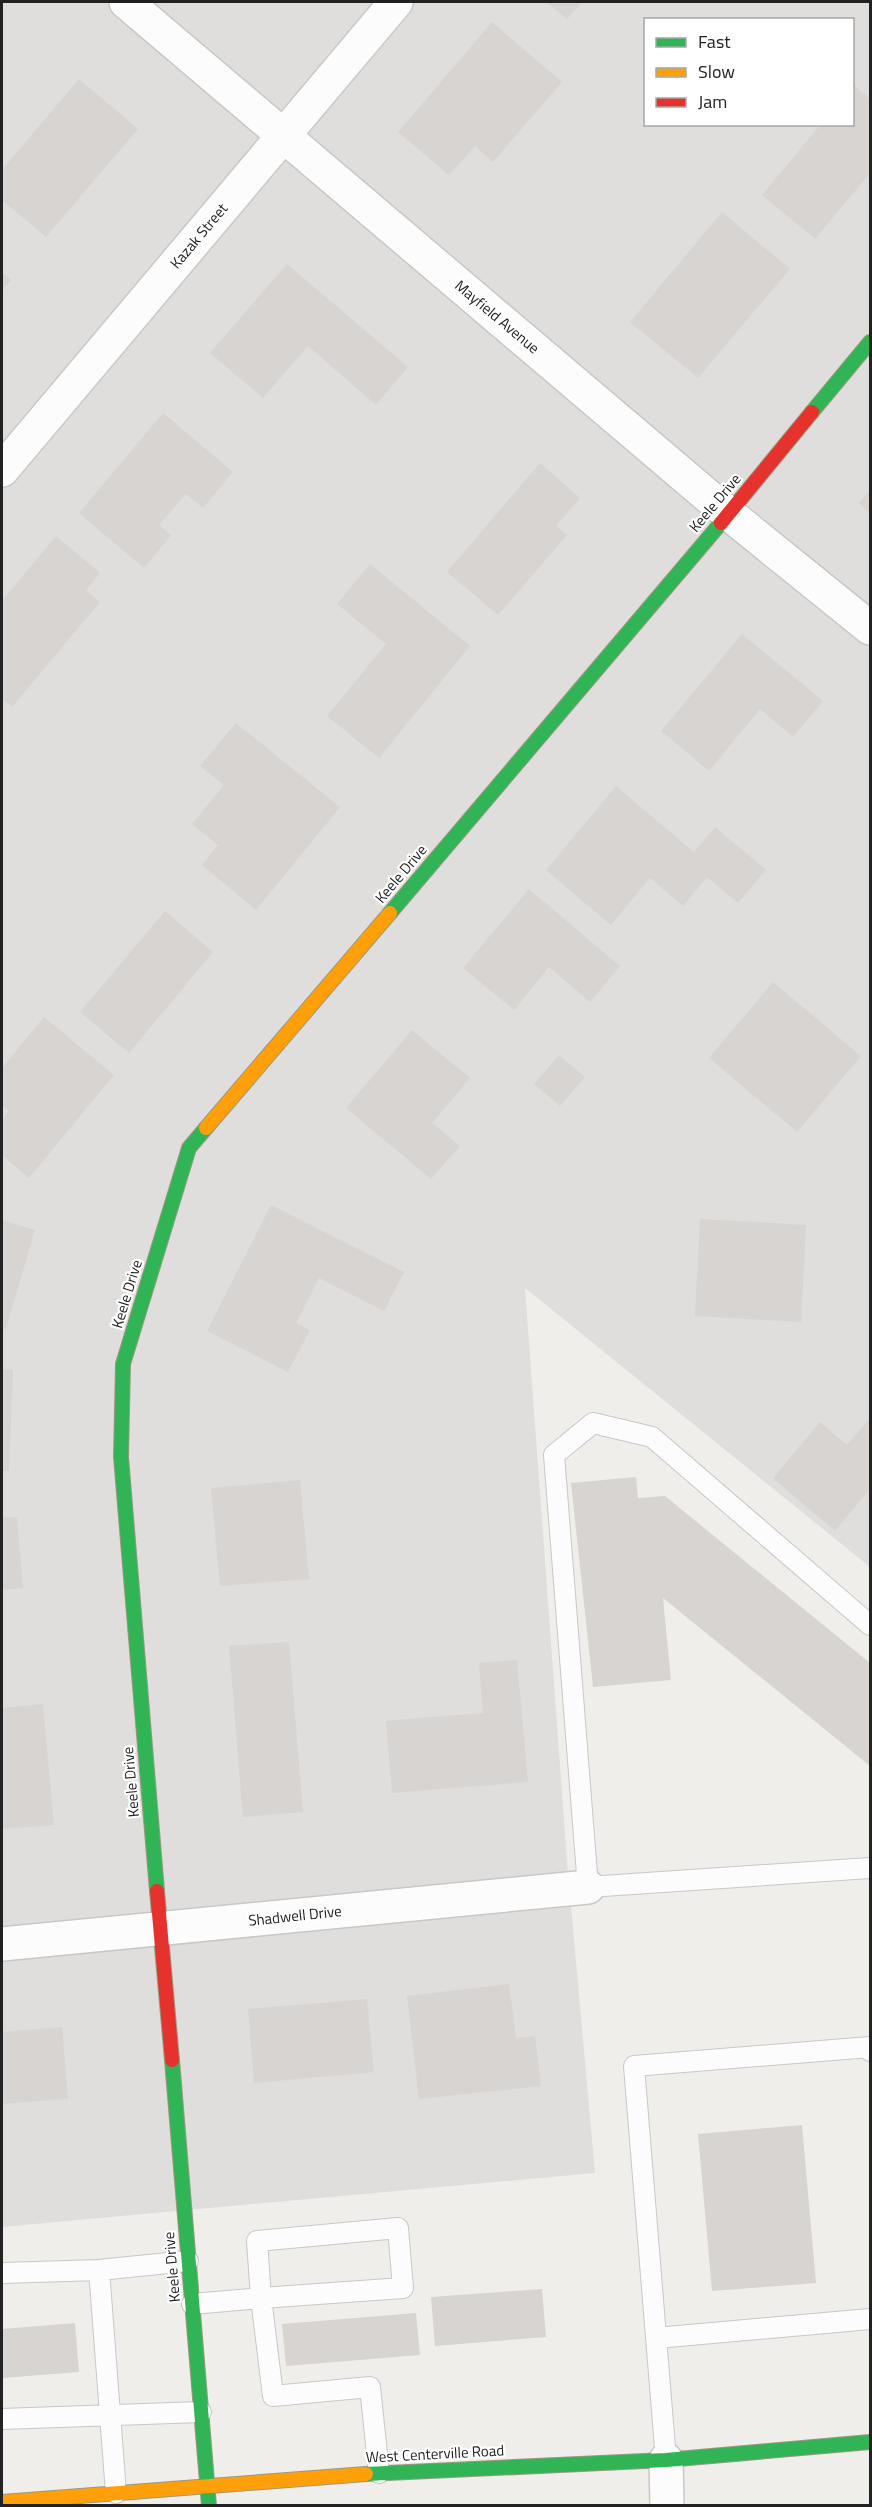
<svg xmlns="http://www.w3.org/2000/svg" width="872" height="2507" font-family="'Titillium Web',sans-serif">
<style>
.residential{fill:#dfdedc;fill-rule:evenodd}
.building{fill:#d7d4d2}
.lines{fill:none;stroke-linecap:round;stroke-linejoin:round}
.lane-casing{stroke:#c9c8c7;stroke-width:22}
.street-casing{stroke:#c9c8c7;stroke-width:36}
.fast-casing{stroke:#999a82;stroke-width:16}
.slow-casing{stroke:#999a82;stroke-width:16}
.jam-casing{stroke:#999a82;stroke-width:16}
.lane{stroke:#fdfcfc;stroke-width:20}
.street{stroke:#fdfcfc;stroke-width:33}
.fast{stroke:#30b455;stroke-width:14}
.slow{stroke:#ff9f0a;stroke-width:14}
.jam{stroke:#e5322d;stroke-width:14}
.labels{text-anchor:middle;stroke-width:4.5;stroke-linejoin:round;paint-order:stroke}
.street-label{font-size:15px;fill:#222;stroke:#fff}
</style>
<rect width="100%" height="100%" fill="#f0eeeb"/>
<path class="residential" d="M2,2H870V1567L525,1288L567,1861L595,2173L2,2227ZM646,20H852V124H646Z"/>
<path class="building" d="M546,2H582L567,19Z
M492,22L562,82L493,162L475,146L449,175L398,132Z
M79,79L138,129L46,237L2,200V170Z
M854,85L870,99V173L815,239L762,195L821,124H852Z
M722,212L790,269L698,378L630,322Z
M287,264L408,367L376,405L308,346L263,398L210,353Z
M2,272L11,280L2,291Z
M163,413L233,472L203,508L186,494L159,525L171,535L144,568L79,513Z
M540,463L580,498L556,526L567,535L498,615L447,572Z
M870,490V513L859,503Z
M56,536L100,573L86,590L100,602L12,707L2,699V601Z
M370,564L470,646L379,758L327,716L386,644L337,604Z
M742,634L823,701L793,737L760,709L709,771L661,731Z
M236,723L340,807L256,910L202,865L218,845L192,824L224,785L200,766Z
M616,786L694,852L715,827L766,870L738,903L707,877L683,906L650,878L611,925L546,870Z
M529,889L620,966L590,1002L549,967L514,1010L463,968Z
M165,911L213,952L129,1053L80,1012Z
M773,982L861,1056L797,1132L709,1058Z
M44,1017L114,1075L29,1178L2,1155V1120L9,1111L2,1105V1068Z
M412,1030L470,1078L432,1123L460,1146L431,1179L346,1108Z
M559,1055L585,1077L560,1106L534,1084Z
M271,1205L404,1272L384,1311L319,1278L296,1323L310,1330L288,1372L207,1331Z
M700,1219L806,1225L801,1322L695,1316Z
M2,1220L35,1230L6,1329L2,1328Z
M2,1369L13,1370L9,1471H2Z
M870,1418V1489L835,1531L773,1478L820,1422L847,1445Z
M636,1477L638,1498L665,1496L870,1663V1766L663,1598L671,1680L593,1687L571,1483Z
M300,1480L309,1579L220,1586L211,1488Z
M17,1517L23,1588L2,1590V1518Z
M289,1642L303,1812L243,1817L229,1646Z
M517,1660L528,1782L392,1793L386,1721L483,1713L479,1663Z
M43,1704L54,1825L2,1829V1708Z
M509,1984L516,2038L535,2036L541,2086L419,2099L407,1996Z
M367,1999L374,2072L254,2083L248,2009Z
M62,2027L68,2099L2,2104V2032Z
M802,2125L816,2283L712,2291L698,2134Z
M542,2289L546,2337L435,2346L431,2297Z
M416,2313L420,2355L286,2366L282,2324Z
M75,2323L79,2372L2,2378V2329Z"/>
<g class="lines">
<g class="lane-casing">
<path id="lane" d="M870,1625L652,1437L593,1423L554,1455L588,1887L870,1868
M398,2228L403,2288L261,2298L257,2241Z
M2,2273L99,2270
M192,2304L261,2298L273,2396L370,2387L379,2473
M656,2338L870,2319
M2,2419L201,2412
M666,2460L634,2066L870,2047V2051
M116,2493L99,2270L188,2261"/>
</g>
<g class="street-casing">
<path id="street" d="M126,2L729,514L870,628
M2,470L396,2
M2,1944L588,1887
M666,2460L667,2506"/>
</g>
<g class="fast-casing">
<path id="fast" d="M812,412L870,342
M390,913L721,523
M157,1891L121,1457L123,1364L189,1148L206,1128
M172,2060L209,2506
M366,2474L666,2460L870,2442"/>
</g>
<g class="slow-casing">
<path id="slow" d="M206,1128L390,913
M2,2502L366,2474"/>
</g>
<g class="jam-casing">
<path id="jam" d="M721,523L812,412
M157,1891L172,2060"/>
</g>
<use href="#lane" class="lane"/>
<use href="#street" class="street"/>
<use href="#fast" class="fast"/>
<use href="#slow" class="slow"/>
<use href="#jam" class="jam"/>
</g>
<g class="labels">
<g class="street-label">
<text transform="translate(199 236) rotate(-50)" y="5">Kazak Street</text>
<text transform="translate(497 317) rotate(40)" y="5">Mayfield Avenue</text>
<text transform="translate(715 503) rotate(-50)" y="5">Keele Drive</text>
<text transform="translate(401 874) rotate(-50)" y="5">Keele Drive</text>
<text transform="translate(127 1294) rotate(-73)" y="5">Keele Drive</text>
<text transform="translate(131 1782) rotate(-95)" y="5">Keele Drive</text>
<text transform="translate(295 1916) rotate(-6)" y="5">Shadwell Drive</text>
<text transform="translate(172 2267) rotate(-95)" y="5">Keele Drive</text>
<text transform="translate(435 2454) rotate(-3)" y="5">West Centerville Road</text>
</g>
</g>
<rect width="872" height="2507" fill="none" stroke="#222222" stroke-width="6"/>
<rect x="644" y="18" width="210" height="108" fill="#ffffff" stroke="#a7a7a7" stroke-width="1.5"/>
<rect x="656" y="38" width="30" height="9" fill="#30b455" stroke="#a7a7a7" stroke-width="1.5"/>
<text x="698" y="48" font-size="18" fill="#222222">Fast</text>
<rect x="656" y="68" width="30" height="9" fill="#ff9f0a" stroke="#a7a7a7" stroke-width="1.5"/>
<text x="698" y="78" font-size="18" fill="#222222">Slow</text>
<rect x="656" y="98" width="30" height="9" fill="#e5322d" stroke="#a7a7a7" stroke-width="1.5"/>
<text x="698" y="108" font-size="18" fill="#222222">Jam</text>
</svg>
